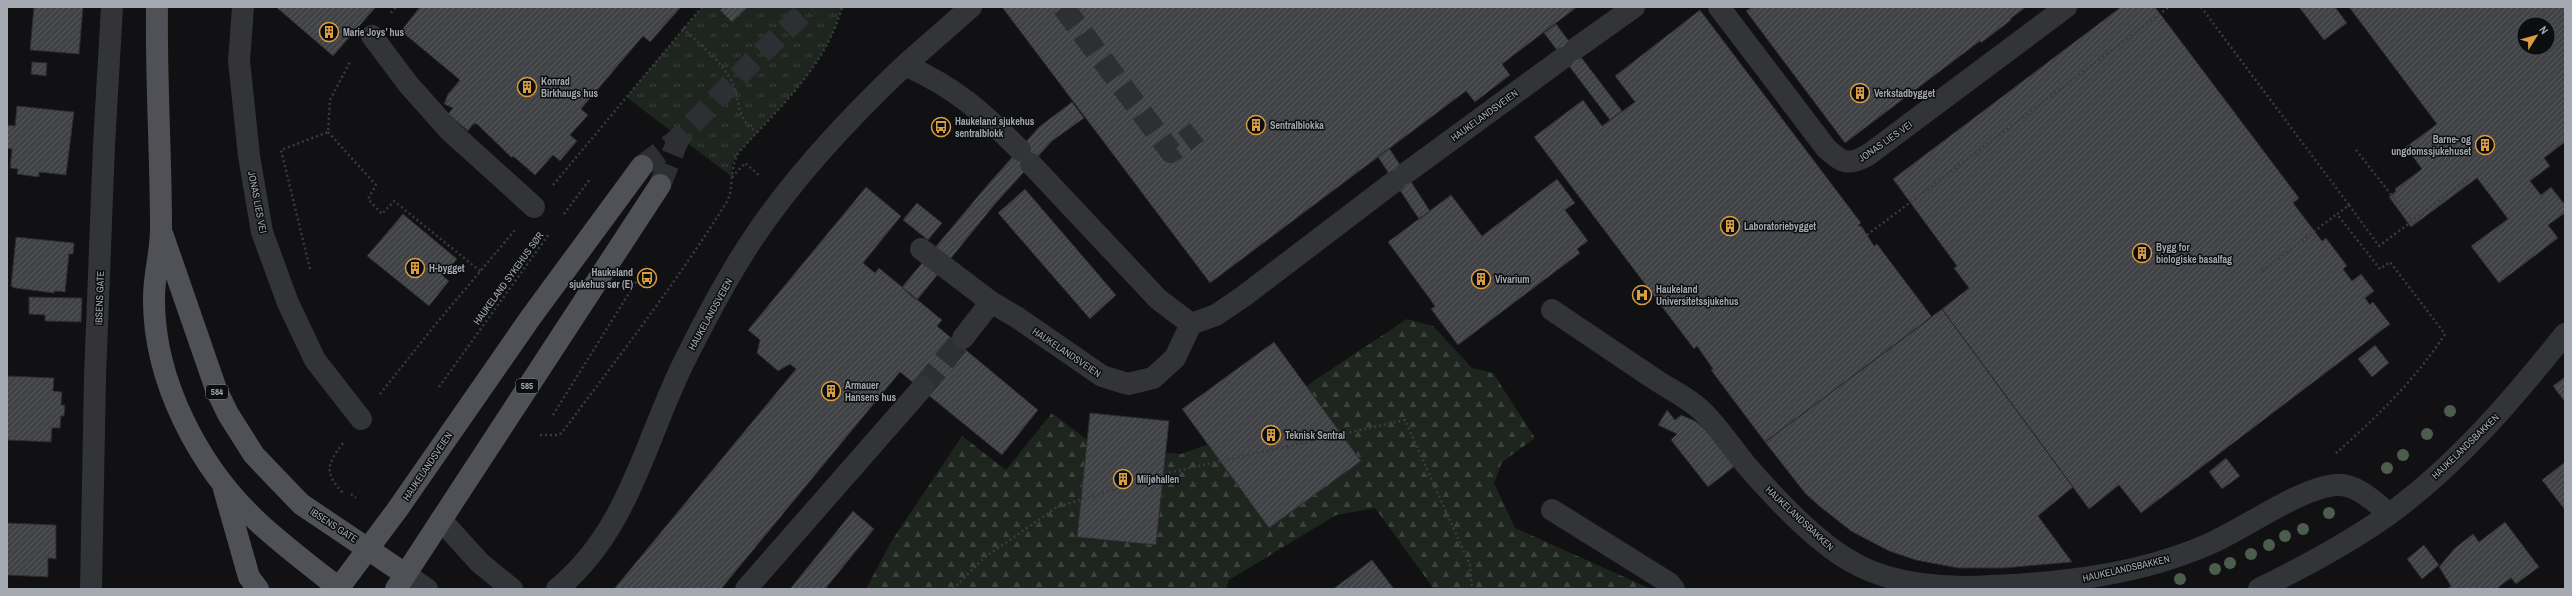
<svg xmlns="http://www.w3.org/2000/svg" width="2572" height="596" font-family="'Archivo Narrow',sans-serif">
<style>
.grass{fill:url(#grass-tufts)}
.forest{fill:url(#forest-firs)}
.building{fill:url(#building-hatch);stroke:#2c2c2e;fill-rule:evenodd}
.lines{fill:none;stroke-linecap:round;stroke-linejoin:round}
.minor-tunnel{stroke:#2e2f33;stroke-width:22;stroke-dasharray:22 11;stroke-linecap:butt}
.major-tunnel{stroke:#2e2f33;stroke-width:22;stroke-dasharray:22 11;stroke-linecap:butt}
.path{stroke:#393b3e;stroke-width:2.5;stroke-dasharray:2 3;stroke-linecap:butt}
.minor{stroke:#333437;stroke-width:22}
.major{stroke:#4f5156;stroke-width:22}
.tree{fill:#4d5d4d}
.labels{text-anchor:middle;stroke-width:3;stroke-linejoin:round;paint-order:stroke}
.shield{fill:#0c0d0e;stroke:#767a81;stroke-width:1}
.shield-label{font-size:9px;font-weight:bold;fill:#a4a9b2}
.poi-label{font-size:10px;font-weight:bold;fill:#a4a9b2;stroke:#0c0d0e;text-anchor:start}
.street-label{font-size:10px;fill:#a4a9b2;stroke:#0c0d0e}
</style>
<defs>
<pattern id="grass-tufts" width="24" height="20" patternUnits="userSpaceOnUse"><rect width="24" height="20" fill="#1e251f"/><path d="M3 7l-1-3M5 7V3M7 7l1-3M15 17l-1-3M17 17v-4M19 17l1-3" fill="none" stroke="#3c423d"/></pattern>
<pattern id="forest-firs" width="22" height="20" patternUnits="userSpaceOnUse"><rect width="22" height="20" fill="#1e251f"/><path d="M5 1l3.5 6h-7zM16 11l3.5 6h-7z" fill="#3c423d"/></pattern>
<pattern id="building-hatch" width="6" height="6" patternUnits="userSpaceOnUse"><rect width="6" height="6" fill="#404246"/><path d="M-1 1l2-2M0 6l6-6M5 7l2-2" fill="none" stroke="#595a5e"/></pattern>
</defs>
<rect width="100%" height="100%" fill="#111113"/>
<path class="grass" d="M702,7H842C826,66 779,108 739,152L732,163L731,176L626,97Z"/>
<path class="forest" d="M1407,319L1433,326L1472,368L1493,373L1535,438L1502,462L1494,483L1515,528L1651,589H1434L1375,508L1336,515L1229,580L1226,589H866L891,542L962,436L1006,470L1052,413L1099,449L1181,454L1231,436Z"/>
<path class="building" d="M34,7H83L79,54L30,50Z
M276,7H376L333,56Z
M420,7H681L650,42L643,36L581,109L588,115L570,135L577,141L560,161L553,155L535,175L513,156L512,158L477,124H473L468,131L448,114L453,108L444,104L448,94L460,80L401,31Z
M724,7H748L732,22L720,10Z
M1002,7H1577L1502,64L1510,75L1475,102L1466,91L1210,283Z
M1752,7H2026L2010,19L2011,20L1981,43L1980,41L1845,143L1746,11Z
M2121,7H2155L2299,198L2293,203L2322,241L2326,238L2347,266L2343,269L2352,281L2361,274L2374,291L2365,298L2370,305L2373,302L2390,324L2141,513L2119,485L2089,509L1942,309L1969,288L1954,268L1957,266L1893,179Z
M2299,7H2335L2347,23L2324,40Z
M2349,7H2565V142L2544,158L2550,166L2530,181L2541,195L2551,187L2565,205V213L2548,225L2558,238L2499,283L2471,246L2508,219L2477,178L2411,227L2389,197L2396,191L2395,189L2422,169L2406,147L2437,124ZM2524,24H2548V48H2524Z
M1700,10L1861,223L1858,225L1862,227L1874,246L1877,244L1932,317L1765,442L1711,370L1713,369L1697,346L1694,349L1534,137L1583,100L1602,126L1635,102L1615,76Z
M1556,24L1622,111L1610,120L1544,33Z
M32,62L47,63L46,76L31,74Z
M1072,102L1084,118L1052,141L995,204L917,300L909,294L902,287L984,189L1039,127Z
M17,106L74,112L66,175L39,172V177L17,174L18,169L10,168L12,149L7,148V125L15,126Z
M1389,148L1430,211L1419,219L1378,157Z
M1557,179L1575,203L1565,210L1588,241L1577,249L1580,253L1458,345L1431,309L1435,306L1388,242L1451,195L1482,236Z
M866,187L901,216L863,263L875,273L879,268L942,320L937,326L1038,410L1002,455L900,372L721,589H614L796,369L790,364L778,371L757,353L760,340L748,330Z
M1025,189L1116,295L1090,319L998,213Z
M917,203L942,223L928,240L903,220Z
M403,214L457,259L443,276L449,281L429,306L367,256Z
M16,237L74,243L73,254H69L65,292L55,291L54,293L15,288L11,286Z
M29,297L82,298L81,322L45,321V315L29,314Z
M1942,309L2073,487L2038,516L2072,562L2004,568H1958L1916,560L1889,551L1851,531L1818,505L1805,493L1765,442Z
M1274,342L1361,461L1269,528L1182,409Z
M2375,345L2389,363L2372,377L2358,359Z
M7,376L54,378L53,391L62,392L61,405H65L64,416H61L60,428H52L51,442L7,440Z
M2565,377V402L2553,386Z
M1667,410L1675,420L1681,415L1695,421L1706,430L1735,466L1708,487L1671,440L1677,434L1658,425Z
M1090,413L1169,421L1156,545L1077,537Z
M2226,458L2240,476L2222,489L2209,472Z
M2565,462V510L2542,480Z
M853,511L874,529L825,589H790Z
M2505,522L2539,567L2516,584L2511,578L2496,589H2447L2451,586L2439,567L2455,548L2473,534L2479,542Z
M7,523L56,525V559L48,558V577L7,575Z
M2424,545L2439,565L2422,579L2407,559Z
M1372,560L1394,589H1333Z"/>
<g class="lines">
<path class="minor-tunnel" d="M1063,7L1171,152L1197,132
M923,387L963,338"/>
<path class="major-tunnel" d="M642,166L678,139L752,62L810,7
M660,185L678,140"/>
<path class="path" d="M2201,7L2349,205L2337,214L2380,269L2390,262L2445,334C2415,380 2376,418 2335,454
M391,13L396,7
M683,28C700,45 723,62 733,84C740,103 738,122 757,132
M328,132L376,185L368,199L382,214L394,201L480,271
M2356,150L2412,221
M732,177L745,163L760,176
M553,185L702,7
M2349,205L2379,246L2467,180
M564,214L590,179
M1867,235L2169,7
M310,269L281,150L328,132L330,100L351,60
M2262,271L2337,214
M439,387L549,234
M380,394L435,325L515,230
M553,415L646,266
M540,435H559L564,430C619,356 677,282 726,203C735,189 728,170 739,152C779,108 826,66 842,7
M343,443C326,465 324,473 344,494
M351,494L356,498
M953,589L984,558L1057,507L1172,472L1405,420L1470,565L1472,589"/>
<path class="minor" d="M243,7L239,61L249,156L262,232L288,303L315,360L361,419
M1719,7L1826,148C1842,163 1848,166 1868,155L2066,7
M372,36L408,84L449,130L534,207
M1575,49L1634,7
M905,65L971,7
M1031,164L1158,299L1191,324L1216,315L1244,296L1395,181
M1406,173L1563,58
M921,249L991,302L1018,318L1102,376L1128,384L1153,378L1175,358L1191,324
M1552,310C1587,334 1622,357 1656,380C1671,390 1688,398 1701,410C1718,426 1732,448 1747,466C1774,497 1818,544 1854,563C1893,585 1948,589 1991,586C2065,583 2141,574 2209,544C2244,529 2300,488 2335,485C2356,483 2375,502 2389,514
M963,338L991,302
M1552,510L1669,583L1674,589
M441,520L480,563L512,589
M405,574L427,589
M91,589L95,377L104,145L112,7
M557,589C631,529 646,434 688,354C707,316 728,276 752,240C795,175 849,118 905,65C956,88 981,111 1020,150
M746,589L923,387
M2259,589C2304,567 2347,544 2388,515C2457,465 2512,400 2565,334"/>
<path class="major" d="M157,7C156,81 161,155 161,229C161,252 154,275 154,297C153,380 199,468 259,523C284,546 313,568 340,589
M163,236L216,389L228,414L254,455L301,504L405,574
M224,489L249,577L258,589
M338,589L397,510L531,317L642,166
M396,589L660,185"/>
</g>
<g class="tree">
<circle cx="2450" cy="411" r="6"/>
<circle cx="2427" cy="434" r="6"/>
<circle cx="2403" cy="455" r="6"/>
<circle cx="2387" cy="468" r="6"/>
<circle cx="2329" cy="513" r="6"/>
<circle cx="2303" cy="529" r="6"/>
<circle cx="2285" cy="536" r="6"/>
<circle cx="2269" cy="545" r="6"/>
<circle cx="2251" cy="554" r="6"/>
<circle cx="2230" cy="563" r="6"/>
<circle cx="2215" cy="569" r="6"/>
<circle cx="2180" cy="579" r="6"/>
</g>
<defs>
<g id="building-ring" transform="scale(1)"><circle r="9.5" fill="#0c0d0e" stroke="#db9d41" stroke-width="1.5"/><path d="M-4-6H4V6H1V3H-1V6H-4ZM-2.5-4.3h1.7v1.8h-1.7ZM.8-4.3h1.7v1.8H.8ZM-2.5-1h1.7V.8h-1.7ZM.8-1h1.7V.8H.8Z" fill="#db9d41"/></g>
<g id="bus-ring" transform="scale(1)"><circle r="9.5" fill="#0c0d0e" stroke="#db9d41" stroke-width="1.5"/><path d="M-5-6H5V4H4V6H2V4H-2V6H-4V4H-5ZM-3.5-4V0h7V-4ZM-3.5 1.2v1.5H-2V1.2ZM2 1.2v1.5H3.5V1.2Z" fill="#db9d41"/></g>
<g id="hospital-ring" transform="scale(1)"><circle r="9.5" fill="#0c0d0e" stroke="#db9d41" stroke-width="1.5"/><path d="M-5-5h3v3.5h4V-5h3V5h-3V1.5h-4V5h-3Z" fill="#db9d41"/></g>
</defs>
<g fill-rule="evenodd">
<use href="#building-ring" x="329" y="32"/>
<use href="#building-ring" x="527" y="87"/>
<use href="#building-ring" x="1860" y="93"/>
<use href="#building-ring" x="1256" y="125"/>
<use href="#bus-ring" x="941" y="127"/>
<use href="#building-ring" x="2485" y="145"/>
<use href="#building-ring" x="1730" y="226"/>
<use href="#building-ring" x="2142" y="253"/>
<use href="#building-ring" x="415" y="268"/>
<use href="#bus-ring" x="647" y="278"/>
<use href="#building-ring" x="1481" y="279"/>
<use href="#hospital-ring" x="1642" y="295"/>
<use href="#building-ring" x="831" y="391"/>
<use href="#building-ring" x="1271" y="435"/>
<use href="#building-ring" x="1123" y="479"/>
</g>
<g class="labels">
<g class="shield">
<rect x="516" y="379" width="22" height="14" rx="3"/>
<rect x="206" y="385" width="22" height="14" rx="3"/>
</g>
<g class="shield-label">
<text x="527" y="389">585</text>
<text x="217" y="395">584</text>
</g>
<g class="poi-label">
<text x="343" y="36">Marie Joys’ hus</text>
<text x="541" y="85">Konrad<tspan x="541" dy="12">Birkhaugs hus</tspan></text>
<text x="1874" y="97">Verkstadbygget</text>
<text x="955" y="125">Haukeland sjukehus<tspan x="955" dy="12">sentralblokk</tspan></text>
<text x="1270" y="129">Sentralblokka</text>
<text x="2471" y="143" text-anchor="end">Barne- og<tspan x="2471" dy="12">ungdomssjukehuset</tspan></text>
<text x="1744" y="230">Laboratoriebygget</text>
<text x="2156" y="251">Bygg for<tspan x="2156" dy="12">biologiske basalfag</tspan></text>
<text x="429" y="272">H-bygget</text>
<text x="633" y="276" text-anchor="end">Haukeland<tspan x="633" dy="12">sjukehus sør (E)</tspan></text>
<text x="1495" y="283">Vivarium</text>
<text x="1656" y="293">Haukeland<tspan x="1656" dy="12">Universitetssjukehus</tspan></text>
<text x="845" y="389">Armauer<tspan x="845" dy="12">Hansens hus</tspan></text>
<text x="1285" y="439">Teknisk Sentral</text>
<text x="1137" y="483">Miljøhallen</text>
</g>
<g class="street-label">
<text transform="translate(1484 115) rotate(-36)" y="4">HAUKELANDSVEIEN</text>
<text transform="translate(1885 141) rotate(-35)" y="4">JONAS LIES VEI</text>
<text transform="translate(258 202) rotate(79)" y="4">JONAS LIES VEI</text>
<text transform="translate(508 278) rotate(-54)" y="4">HAUKELAND SYKEHUS SØR</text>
<text transform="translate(99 298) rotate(-88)" y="4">IBSENS GATE</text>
<text transform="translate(710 314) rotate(-61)" y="4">HAUKELANDSVEIEN</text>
<text transform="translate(1067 352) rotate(34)" y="4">HAUKELANDSVEIEN</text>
<text transform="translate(2465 446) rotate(-44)" y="4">HAUKELANDSBAKKEN</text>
<text transform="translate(427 466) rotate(-56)" y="4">HAUKELANDSVEIEN</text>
<text transform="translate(1800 518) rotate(43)" y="4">HAUKELANDSBAKKEN</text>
<text transform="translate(334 525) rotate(33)" y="4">IBSENS GATE</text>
<text transform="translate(2126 568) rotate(-13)" y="4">HAUKELANDSBAKKEN</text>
</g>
</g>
<rect width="2572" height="596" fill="none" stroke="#a4a9b2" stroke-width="16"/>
<g transform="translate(2536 36) rotate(53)"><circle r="19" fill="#0c0d0e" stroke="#494b50"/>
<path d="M0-3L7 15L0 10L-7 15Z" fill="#db9d41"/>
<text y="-6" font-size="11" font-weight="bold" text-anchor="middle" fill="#a4a9b2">N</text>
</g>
</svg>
